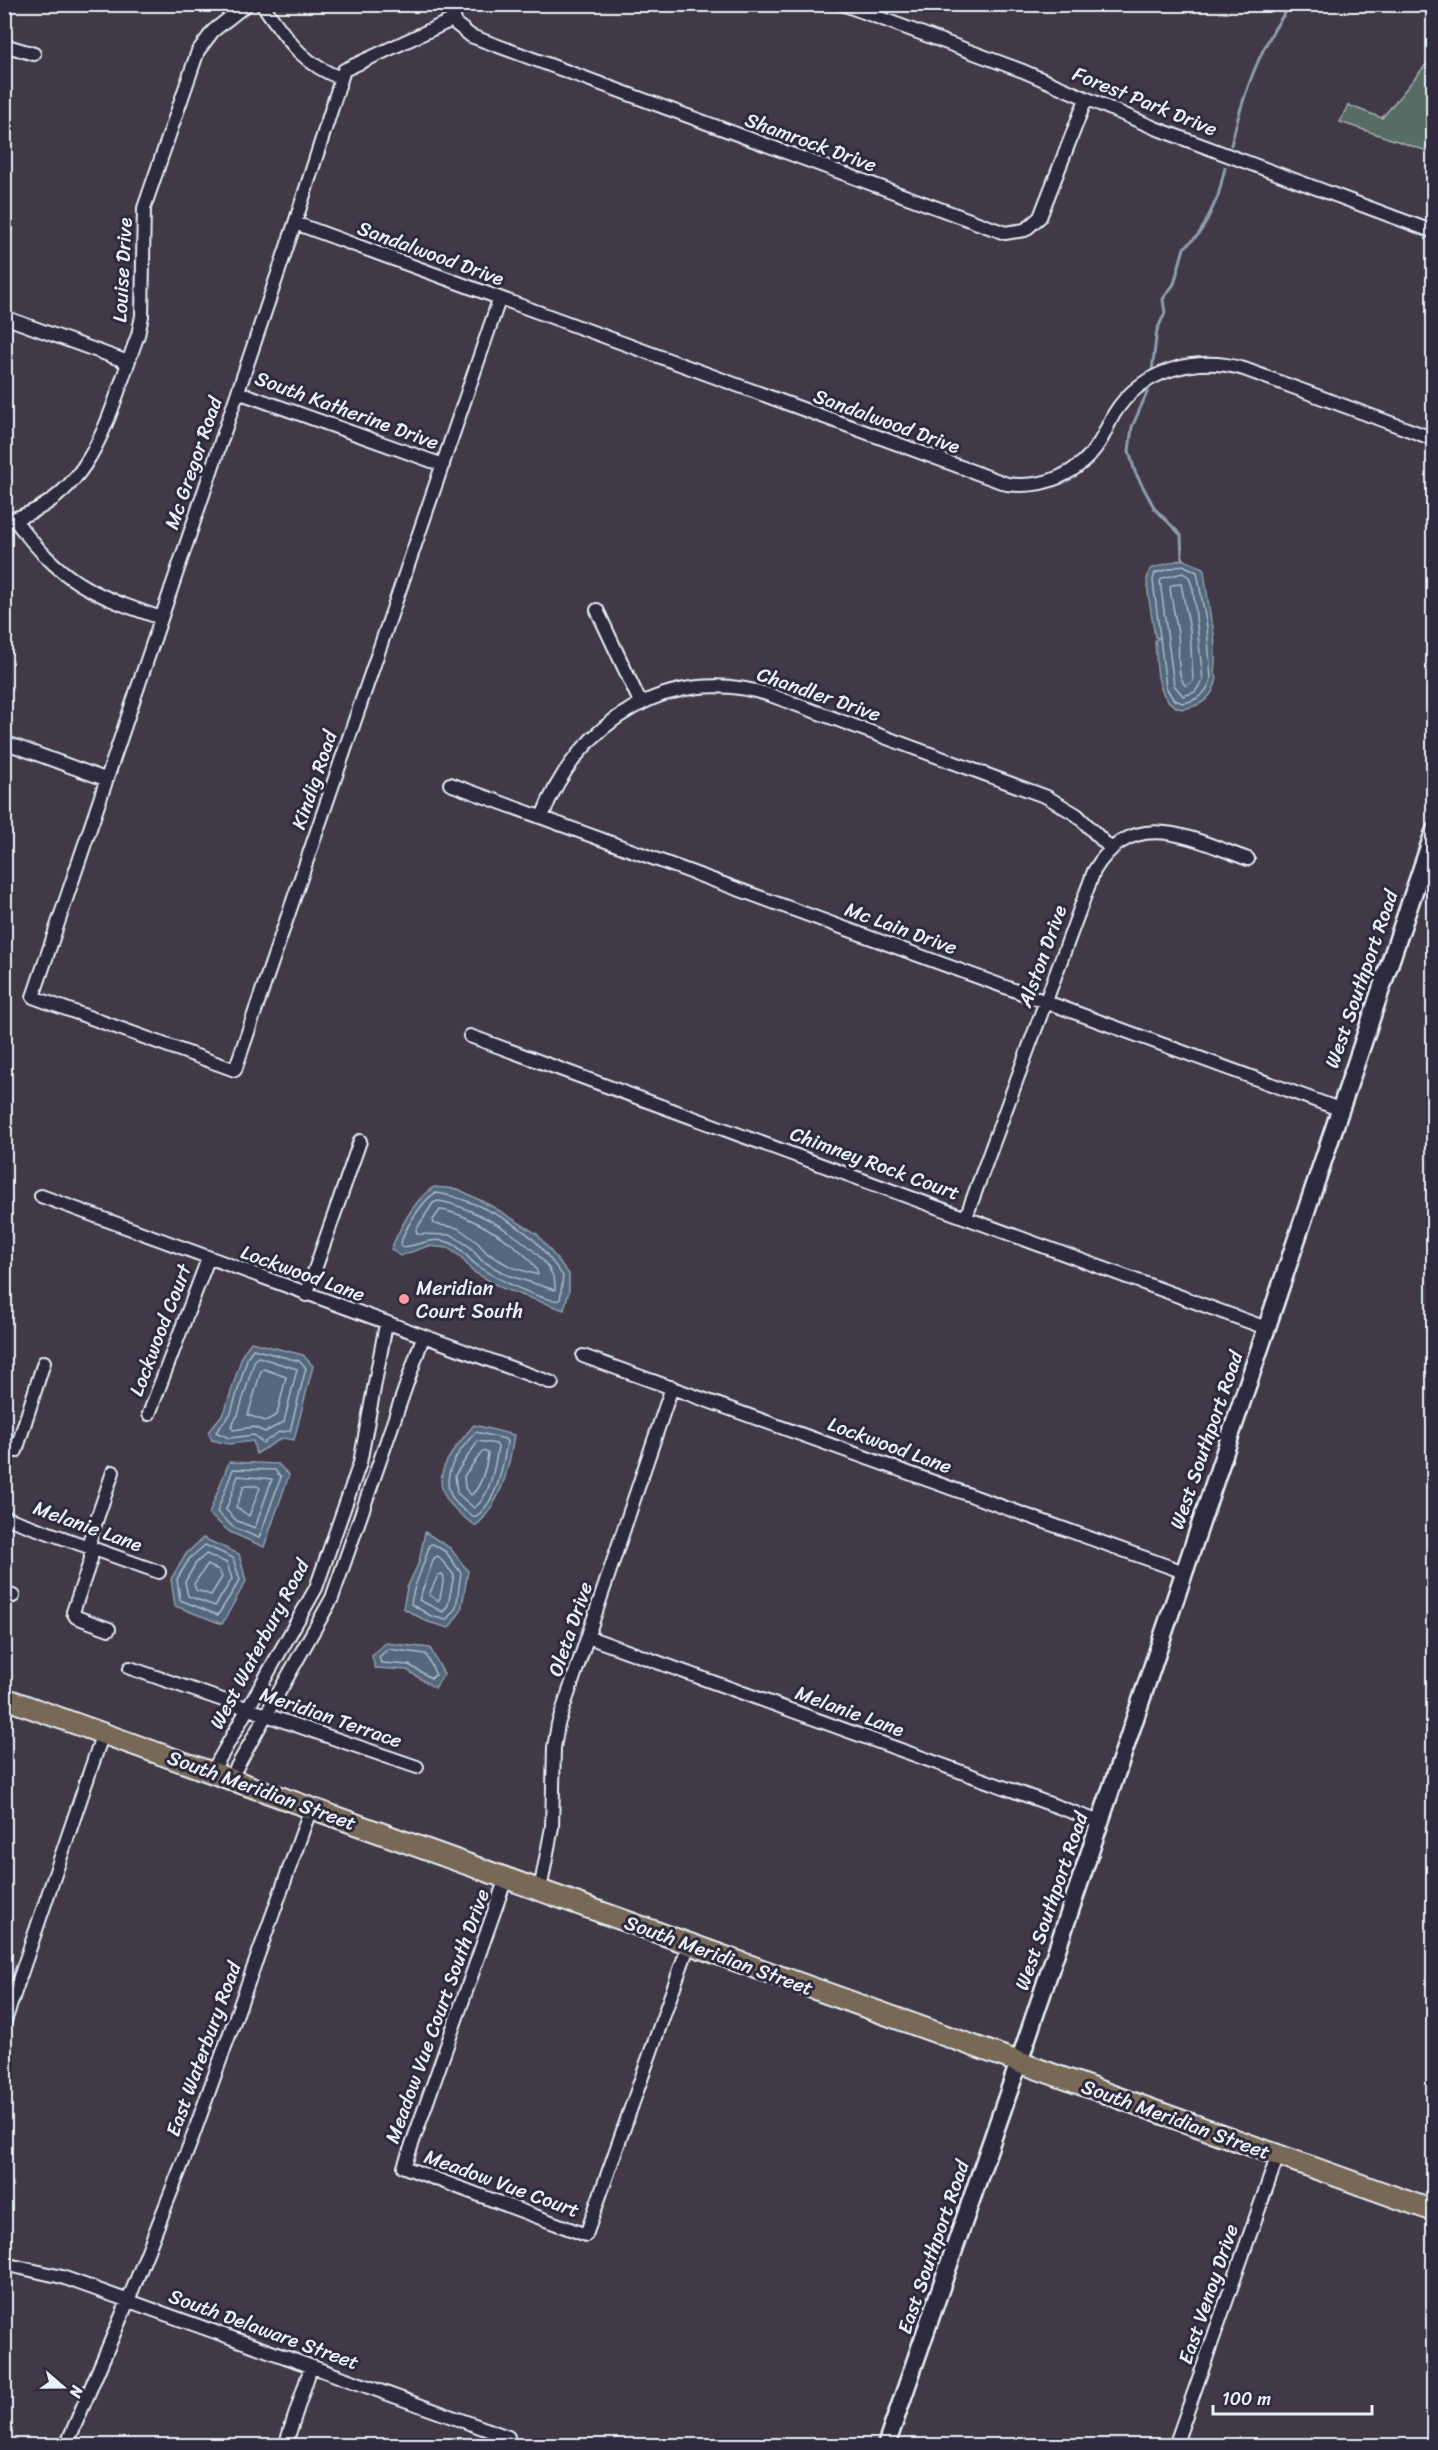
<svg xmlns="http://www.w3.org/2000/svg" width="1438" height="2450" font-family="Sriracha,sans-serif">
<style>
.green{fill:#586c66;stroke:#a0aeaf;stroke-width:1.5}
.water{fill:#52677d;stroke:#8e9eae;stroke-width:1.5}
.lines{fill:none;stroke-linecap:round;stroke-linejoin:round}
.shore{stroke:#acbac7;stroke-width:1.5}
.stream{stroke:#8e9eae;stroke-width:3}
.street-casing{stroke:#e8f1f8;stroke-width:16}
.secondary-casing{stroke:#e8f1f8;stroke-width:21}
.primary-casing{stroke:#e8f1f8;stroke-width:24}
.street{stroke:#2f2a3d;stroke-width:12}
.secondary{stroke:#2f2a3d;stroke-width:16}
.primary{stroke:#776954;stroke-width:20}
.poi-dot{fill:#ff9aa2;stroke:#2f2a3d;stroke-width:2}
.labels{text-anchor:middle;stroke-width:6;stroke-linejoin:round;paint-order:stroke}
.street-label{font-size:20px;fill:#e8f1f8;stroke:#2f2a3d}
.poi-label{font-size:20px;fill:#e8f1f8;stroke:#2f2a3d;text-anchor:start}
</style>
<rect width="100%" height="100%" fill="#423947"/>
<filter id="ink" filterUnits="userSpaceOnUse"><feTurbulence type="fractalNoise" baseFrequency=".0167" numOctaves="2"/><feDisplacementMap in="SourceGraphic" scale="12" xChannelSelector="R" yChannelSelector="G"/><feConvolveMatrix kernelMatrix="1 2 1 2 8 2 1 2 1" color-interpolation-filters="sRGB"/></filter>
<g filter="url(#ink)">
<path class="green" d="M1433,56V153L1340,122L1348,105L1382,118Z"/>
<path class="water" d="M1182,559L1203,568L1204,571L1211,621C1215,627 1216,664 1214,671L1217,678C1213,698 1202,706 1182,709C1154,702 1157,663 1155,640L1160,638L1155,637L1148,593L1147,579L1150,569Z
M434,1187L458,1189L495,1208L537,1234L569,1274V1291L564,1310L502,1288L472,1271L461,1257L448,1248L428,1246L400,1256L391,1249C400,1228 414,1199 434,1187Z
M251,1342L303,1355L313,1366L294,1440L282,1438L256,1454L253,1441L229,1444L212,1440L208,1432L225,1411L243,1353Z
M474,1425L514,1435C509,1469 502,1501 476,1526C423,1490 437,1468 474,1425Z
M229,1462L278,1464L289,1475L264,1547L230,1532L209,1514Z
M425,1532L450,1548L468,1571L461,1611L449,1628L428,1622L403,1608L407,1588L419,1562Z
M203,1538L239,1554L246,1581L222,1624L175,1606L171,1579L186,1554Z
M385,1643L430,1648L444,1674L435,1688L407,1670L375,1668L372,1656Z"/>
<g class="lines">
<path class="shore" d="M1183,565L1197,572L1207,627L1211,679C1207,694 1197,701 1182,703L1173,699L1166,687L1153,580L1155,573Z
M1183,573L1189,577L1193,589L1203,680L1195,692L1183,696L1174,685L1160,581L1163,578Z
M1181,584L1190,630L1193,681L1186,686C1175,676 1180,649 1178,635C1176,619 1172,604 1170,588L1172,585Z
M436,1193C464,1196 513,1220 533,1239C544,1250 554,1264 563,1276L560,1300C545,1303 493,1277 479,1267C468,1260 463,1248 451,1243C432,1235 417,1247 401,1247C400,1234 424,1198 436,1193Z
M438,1201C470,1204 560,1253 555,1290L507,1275L481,1260L470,1247L452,1235L417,1234L416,1230L433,1203Z
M440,1210C463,1211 534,1250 538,1275L511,1267L487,1253L476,1241L458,1228L434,1224L433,1220Z
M253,1349L299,1361L306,1368L290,1431L279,1432L263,1443L254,1435L229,1438L216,1432L231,1413L248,1356Z
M258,1357L297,1369L284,1422L265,1432L254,1427L233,1430L231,1426L238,1415L255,1359Z
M264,1369L286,1377L277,1415L265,1421L248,1415L261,1371Z
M476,1432L505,1439L507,1442C503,1466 497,1503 475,1517C431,1494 448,1461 476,1432Z
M478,1441L496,1444L498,1447C495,1465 490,1498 474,1508L457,1493L455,1475Z
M483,1451L488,1453C487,1465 481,1488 471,1495L465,1488L464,1476Z
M233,1469L275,1470L281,1477L259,1538L233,1527L217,1512Z
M238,1476L272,1479L255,1528L237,1521L226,1510Z
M244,1486H257L260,1488L249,1516L236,1507Z
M433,1544L446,1552L461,1573L456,1608L446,1620L431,1616L411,1604C413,1584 425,1566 429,1545Z
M205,1545L233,1558L240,1580L218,1615L180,1600L177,1579L190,1558Z
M206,1554L227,1563L232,1579L215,1606L188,1596L185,1582L196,1563Z
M438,1556L454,1575L448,1605L443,1612L419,1600L434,1558Z
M207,1565L219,1570L222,1577L211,1595L196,1590L194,1584Z
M438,1575L442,1574L444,1577L440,1598L438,1601L429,1595Z
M388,1649L426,1654L436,1675L431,1678L409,1665L381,1663L379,1657Z"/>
<path class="stream" d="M1231,145C1242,99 1259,47 1288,9
M1152,371L1157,330L1165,313L1163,299L1174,284L1184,248L1198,235L1205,224L1218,196L1225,168
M1150,386L1132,427L1129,451L1135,472L1155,509L1181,535L1182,559"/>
<g class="street-casing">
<path id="street" d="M262,4C286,37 301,64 341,78
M450,4L456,24L471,36L1005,233L1025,230L1040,217L1086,99
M842,4L1023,71L1155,128L1434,232
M454,19L344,70L295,223L33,997L235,1070L499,300
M4,45L34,54
M295,223L1007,484C1044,489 1079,474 1099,443C1105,434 1108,424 1114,414C1141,370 1196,355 1244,369L1434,439
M4,317L128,362
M238,392L443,465
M14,519C62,582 88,593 161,618
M4,521C95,502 110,408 138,335L142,316L144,208L198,51L213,31L247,4
M597,610L641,704
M4,742L105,779
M450,784L1339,1109
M542,817C578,721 671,662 773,696L1047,797L1077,815L1111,849
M470,1036L1266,1328
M41,1196L552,1383
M966,1217L1094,871C1133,805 1192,839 1248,859
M306,1295L360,1141
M583,1356L1184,1572
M149,1414L208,1259
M4,1447L16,1451L44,1362
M4,1517L159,1572
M4,1593L13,1596
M109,1629L76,1617L73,1612L91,1559L90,1539L113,1472
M588,1637L1100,1822
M130,1668L417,1767
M212,1772L316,1588L360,1463L386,1324
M230,1779L332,1598L423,1337
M506,1878L404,2167L586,2235L689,1944
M540,1890L552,1827L554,1748L558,1724L672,1387
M4,2024L103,1733
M4,2264L62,2277L508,2437L505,2446
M66,2446L128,2301L190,2144L311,1808
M285,2446L311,2367
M1175,2446L1278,2155"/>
</g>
<g class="secondary-casing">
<path id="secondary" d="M886,2446L1019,2062L1434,832"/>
</g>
<g class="primary-casing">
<path id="primary" d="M4,1698L1434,2211"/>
</g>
<use href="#street" class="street"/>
<use href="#secondary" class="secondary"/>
<use href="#primary" class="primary"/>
</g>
</g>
<circle class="poi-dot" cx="404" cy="1299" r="6"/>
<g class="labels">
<g class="street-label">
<text transform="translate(1145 101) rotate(22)" y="7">Forest Park Drive</text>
<text transform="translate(811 142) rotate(20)" y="7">Shamrock Drive</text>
<text transform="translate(431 253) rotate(20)" y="7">Sandalwood Drive</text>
<text transform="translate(122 270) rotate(-87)" y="7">Louise Drive</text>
<text transform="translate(347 410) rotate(20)" y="7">South Katherine Drive</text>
<text transform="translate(887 421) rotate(20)" y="7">Sandalwood Drive</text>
<text transform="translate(193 463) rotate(-71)" y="7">Mc Gregor Road</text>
<text transform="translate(819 694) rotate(19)" y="7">Chandler Drive</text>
<text transform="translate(314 780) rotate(-71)" y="7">Kindig Road</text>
<text transform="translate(901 928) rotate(20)" y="7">Mc Lain Drive</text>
<text transform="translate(1042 956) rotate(-70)" y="7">Alston Drive</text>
<text transform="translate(1361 979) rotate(-71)" y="7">West Southport Road</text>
<text transform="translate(875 1163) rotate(20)" y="7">Chimney Rock Court</text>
<text transform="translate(303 1273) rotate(20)" y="7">Lockwood Lane</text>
<text transform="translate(160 1330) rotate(-69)" y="7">Lockwood Court</text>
<text transform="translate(1206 1440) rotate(-71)" y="7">West Southport Road</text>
<text transform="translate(890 1445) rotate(20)" y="7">Lockwood Lane</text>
<text transform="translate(88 1526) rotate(20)" y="7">Melanie Lane</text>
<text transform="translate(570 1629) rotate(-71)" y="7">Oleta Drive</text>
<text transform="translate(259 1644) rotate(-62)" y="7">West Waterbury Road</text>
<text transform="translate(850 1711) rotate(20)" y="7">Melanie Lane</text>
<text transform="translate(331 1717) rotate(19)" y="7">Meridian Terrace</text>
<text transform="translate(262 1790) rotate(20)" y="7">South Meridian Street</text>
<text transform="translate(1051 1901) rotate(-71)" y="7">West Southport Road</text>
<text transform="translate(719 1955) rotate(20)" y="7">South Meridian Street</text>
<text transform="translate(437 2016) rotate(-70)" y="7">Meadow Vue Court South Drive</text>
<text transform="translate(203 2049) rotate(-70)" y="7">East Waterbury Road</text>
<text transform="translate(1176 2119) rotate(20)" y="7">South Meridian Street</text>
<text transform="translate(502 2183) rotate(20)" y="7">Meadow Vue Court</text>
<text transform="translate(933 2247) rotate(-71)" y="7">East Southport Road</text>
<text transform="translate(1208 2294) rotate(-71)" y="7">East Venoy Drive</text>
<text transform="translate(264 2329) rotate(20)" y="7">South Delaware Street</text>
</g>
<g class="poi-label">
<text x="416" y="1295">Meridian<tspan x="416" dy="23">Court South</tspan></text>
</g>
</g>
<rect width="1438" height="2450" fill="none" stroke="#2f2a3d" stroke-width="24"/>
<rect x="12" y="12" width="1414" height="2426" fill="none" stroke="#e8f1f8" stroke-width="2" filter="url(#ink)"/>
<g transform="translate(63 2387) rotate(110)" stroke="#2f2a3d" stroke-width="4.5" paint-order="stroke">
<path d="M0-4.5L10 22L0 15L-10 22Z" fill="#e8f1f8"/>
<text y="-9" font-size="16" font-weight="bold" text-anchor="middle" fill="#e8f1f8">N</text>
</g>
<path d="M1213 2405v9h159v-9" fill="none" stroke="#e8f1f8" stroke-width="3"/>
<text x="1222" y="2405" font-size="18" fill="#e8f1f8" stroke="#2f2a3d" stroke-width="4.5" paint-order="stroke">100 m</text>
</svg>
